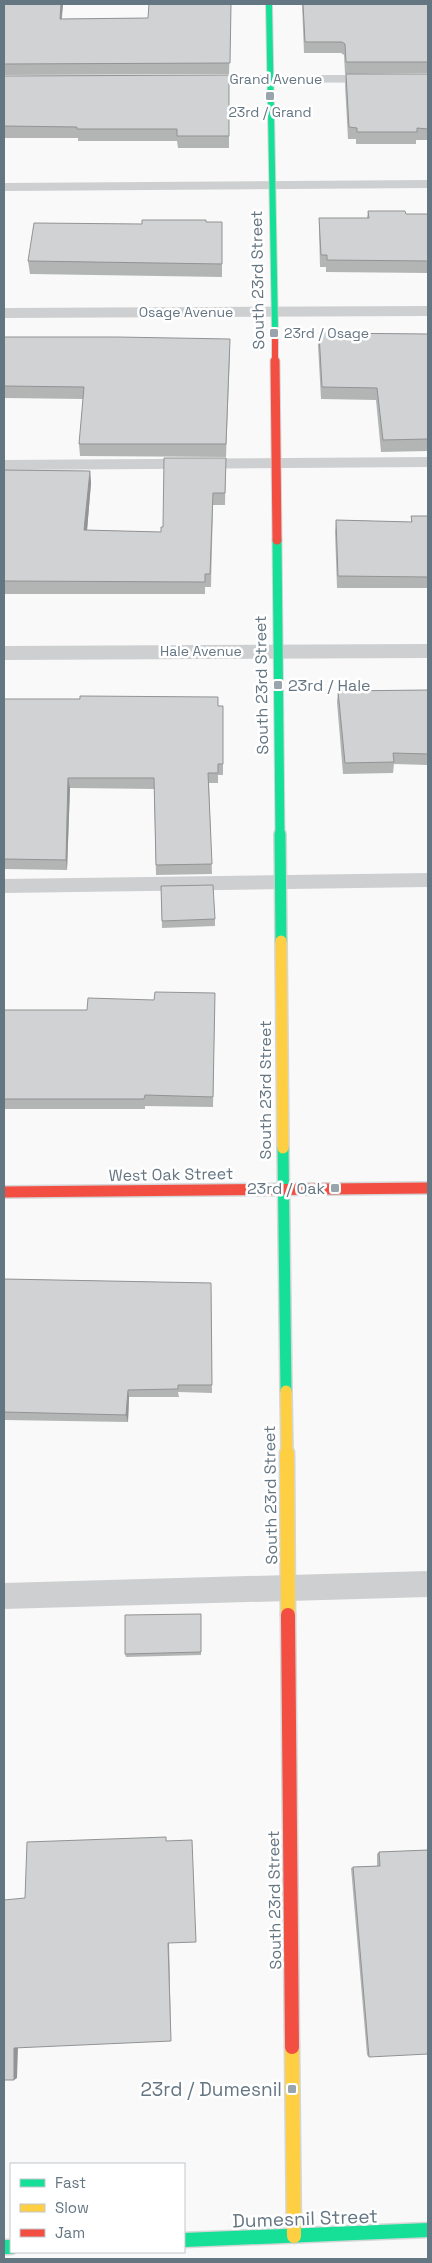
<svg xmlns="http://www.w3.org/2000/svg" width="432" height="2263" font-family="'Space Grotesk',sans-serif">
<style>
.lines{fill:none;stroke-linecap:round;stroke-linejoin:round}
.fast-far3-casing{stroke:#d5d6d7;stroke-width:8}
.fast-far2-casing{stroke:#d5d6d7;stroke-width:11}
.fast-far1-casing{stroke:#d5d6d7;stroke-width:14}
.fast-casing{stroke:#d5d6d7;stroke-width:17}
.slow-far1-casing{stroke:#d5d6d7;stroke-width:14}
.slow-casing{stroke:#d5d6d7;stroke-width:17}
.jam-far3-casing{stroke:#d5d6d7;stroke-width:8}
.jam-far2-casing{stroke:#d5d6d7;stroke-width:11}
.jam-far1-casing{stroke:#d5d6d7;stroke-width:14}
.jam-casing{stroke:#d5d6d7;stroke-width:17}
.lane{fill:#cecfd0;fill-rule:evenodd}
.street{fill:#cecfd0;fill-rule:evenodd}
.fast-far3{stroke:#16e098;stroke-width:6}
.fast-far2{stroke:#16e098;stroke-width:9}
.fast-far1{stroke:#16e098;stroke-width:11}
.fast{stroke:#16e098;stroke-width:14}
.slow-far1{stroke:#ffcf43;stroke-width:11}
.slow{stroke:#ffcf43;stroke-width:14}
.jam-far3{stroke:#f24e42;stroke-width:6}
.jam-far2{stroke:#f24e42;stroke-width:9}
.jam-far1{stroke:#f24e42;stroke-width:11}
.jam{stroke:#f24e42;stroke-width:14}
.wall{fill:#b3b5b5}
.shaded-wall{fill:#929394}
.building{fill:#d0d2d3;stroke:#929394}
.poi-dot{fill:#99a4ac;stroke:#fff;stroke-width:2}
.labels{text-anchor:middle;stroke-width:5;stroke-linejoin:round;paint-order:stroke}
.far-street-label{font-size:14px;fill:#657683;stroke:#fff}
.far-poi-label{font-size:14px;fill:#657683;stroke:#fff}
.street-label{font-size:16px;fill:#657683;stroke:#fff}
.poi-label{font-size:16px;fill:#657683;stroke:#fff;text-anchor:start}
.near-poi-label{font-size:19px;fill:#657683;stroke:#fff;text-anchor:end}
.near-street-label{font-size:19px;fill:#657683;stroke:#fff}
</style>
<rect width="100%" height="100%" fill="#f9f9f9"/>
<g class="lines">
<g class="fast-far3-casing">
<path id="fast-far3" d="M269,4L275,330"/>
</g>
<g class="fast-far2-casing">
<path id="fast-far2" d="M277,540L280,835"/>
</g>
<g class="fast-far1-casing">
<path id="fast-far1" d="M280,834L281,941
M283,1148L286,1391"/>
</g>
<g class="fast-casing">
<path id="fast" d="M184,2240L428,2230
M4,2247H11"/>
</g>
<g class="slow-far1-casing">
<path id="slow-far1" d="M281,941L283,1148
M286,1391L287,1454"/>
</g>
<g class="slow-casing">
<path id="slow" d="M287,1453L288,1615
M292,2047L294,2236"/>
</g>
<g class="jam-far3-casing">
<path id="jam-far3" d="M275,330V362"/>
</g>
<g class="jam-far2-casing">
<path id="jam-far2" d="M275,361L277,540"/>
</g>
<g class="jam-far1-casing">
<path id="jam-far1" d="M4,1192L428,1188"/>
</g>
<g class="jam-casing">
<path id="jam" d="M288,1615L292,2047"/>
</g>
<path class="lane" d="M428,180V188L4,191V183Z
M428,457V467L4,470V460Z
M428,873V887L4,893V879Z
M428,1571V1597L4,1609V1583Z"/>
<path class="street" d="M192,75H428V83L187,82L185,79L187,76Z
M428,306V316L4,318V308Z
M428,644V658L4,660V646Z"/>
<use href="#fast-far3" class="fast-far3"/>
<use href="#fast-far2" class="fast-far2"/>
<use href="#fast-far1" class="fast-far1"/>
<use href="#fast" class="fast"/>
<use href="#slow-far1" class="slow-far1"/>
<use href="#slow" class="slow"/>
<use href="#jam-far3" class="jam-far3"/>
<use href="#jam-far2" class="jam-far2"/>
<use href="#jam-far1" class="jam-far1"/>
<use href="#jam" class="jam"/>
</g>
<path class="wall" d="M4,4H63L62,19L148,18L231,4L229,74L4,75Z
M302,4H428V73L345,74L344,55L341,53H304Z
M346,74H428V140H416V144H356V139H348L345,85Z
M229,75V148H178L177,141H78V138H4V76Z
M368,211L406,214H428V273L326,272V267H320L319,229V218H367Z
M206,222H222V277L30,274L28,261L142,224Z
M319,333L428,334V451L381,452L376,400L321,399L318,345Z
M4,337L230,351L226,457L80,456L79,444L83,399L4,398Z
M226,458L225,505H213L211,587H205V594H4V470L90,471L91,483L87,530L161,532L163,527Z
M411,516H428V588H337L335,532L336,520L411,522Z
M428,690V765L394,764L393,773L343,774L337,702L338,691Z
M4,699L223,706V775H218V783H209L212,874L156,875L154,789L70,788L67,870L4,869Z
M161,886L215,919V926L162,928Z
M215,993L213,1107L145,1106V1109H4V1010H87L154,1000Z
M4,1279L211,1283L212,1393L178,1392L179,1397H129L128,1422L4,1420Z
M201,1614V1655L126,1657L125,1654Z
M428,1850L369,2057L367,2055L351,1868L353,1867L377,1866V1854L379,1852Z"/>
<path class="shaded-wall" d="M61,4H63L60,30V19Z
M90,471L91,483L86,543L84,530Z
M68,778L70,788L67,870L66,860Z
M128,1390L129,1397L128,1422L126,1415Z
M168,1943H169L171,2040V2041Z
M18,2047L17,2078L14,2080V2048Z"/>
<path class="building" d="M4,4H61L60,19L148,18L149,4H231L230,63L4,64Z
M303,4H428V62H346L345,44L342,42H305Z
M346,74H428V129L417,128V132H357V128L349,127Z
M229,75V136H177V129H77V127L4,126V76Z
M368,211H405L406,214H428V261L327,260V255H321L319,218H369Z
M142,220H206V222H222V264L28,261L34,223L142,224Z
M319,333L428,334V439L383,440L377,388L322,387Z
M4,337H117L230,339L226,444H79L84,387L4,386Z
M164,458H226L225,493H213L210,574H205V582L4,581V470L90,471L84,530L161,532V527H163Z
M411,516H428V577L338,576L336,520L412,522Z
M428,690V754L393,753L394,762L345,763L338,691Z
M80,696L218,697V706H223V764H218V773H208L212,864L156,865L154,778H68L66,860L4,859V699H80Z
M213,885L215,919L162,921L161,886Z
M155,992L215,993L213,1097L145,1095L144,1099H4V1010H87L88,998L154,1000Z
M4,1279L211,1283L212,1385H178V1389L128,1390L126,1415L4,1412Z
M201,1614V1652L125,1654V1615Z
M166,1837V1841L192,1840L196,1942L168,1943L171,2041L14,2048V2080H4V1900L25,1898L27,1842Z
M428,1850V2054L369,2057L353,1867L380,1866L379,1852Z"/>
<g class="poi-dot">
<rect x="265" y="91" width="10" height="10" rx="2.5"/>
<rect x="269" y="328" width="10" height="10" rx="2.5"/>
<rect x="273" y="680" width="10" height="10" rx="2.5"/>
<rect x="330" y="1183" width="10" height="10" rx="2.5"/>
<rect x="287" y="2084" width="10" height="10" rx="2.5"/>
</g>
<g class="labels">
<g class="far-street-label">
<text x="276" y="84">Grand Avenue</text>
<text x="186" y="317">Osage Avenue</text>
<text x="201" y="656">Hale Avenue</text>
</g>
<g class="far-poi-label">
<text x="270" y="117">23rd / Grand</text>
<text x="284" y="338" text-anchor="start">23rd / Osage</text>
</g>
<g class="street-label">
<text transform="translate(257 280) rotate(-91)" y="6">South 23rd Street</text>
<text transform="translate(261 685) rotate(-91)" y="6">South 23rd Street</text>
<text transform="translate(265 1090) rotate(-90)" y="6">South 23rd Street</text>
<text transform="translate(171 1174) rotate(-1)" y="6">West Oak Street</text>
<text transform="translate(270 1495) rotate(-91)" y="6">South 23rd Street</text>
<text transform="translate(274 1900) rotate(-91)" y="6">South 23rd Street</text>
</g>
<g class="poi-label">
<text x="288" y="691">23rd / Hale</text>
<text x="325" y="1194" text-anchor="end">23rd / Oak</text>
</g>
<g class="near-poi-label">
<text x="282" y="2096">23rd / Dumesnil</text>
</g>
<g class="near-street-label">
<text transform="translate(305 2218) rotate(-2)" y="7">Dumesnil Street</text>
</g>
</g>
<rect width="432" height="2263" fill="none" stroke="#657683" stroke-width="10"/>
<rect x="10" y="2163" width="175" height="90" fill="#ffffff" stroke="#c1c8cd"/>
<rect x="20" y="2179" width="25" height="8" fill="#16e098" stroke="#c1c8cd"/>
<text x="55" y="2188" font-size="15" fill="#657683">Fast</text>
<rect x="20" y="2204" width="25" height="8" fill="#ffcf43" stroke="#c1c8cd"/>
<text x="55" y="2213" font-size="15" fill="#657683">Slow</text>
<rect x="20" y="2229" width="25" height="8" fill="#f24e42" stroke="#c1c8cd"/>
<text x="55" y="2238" font-size="15" fill="#657683">Jam</text>
</svg>
